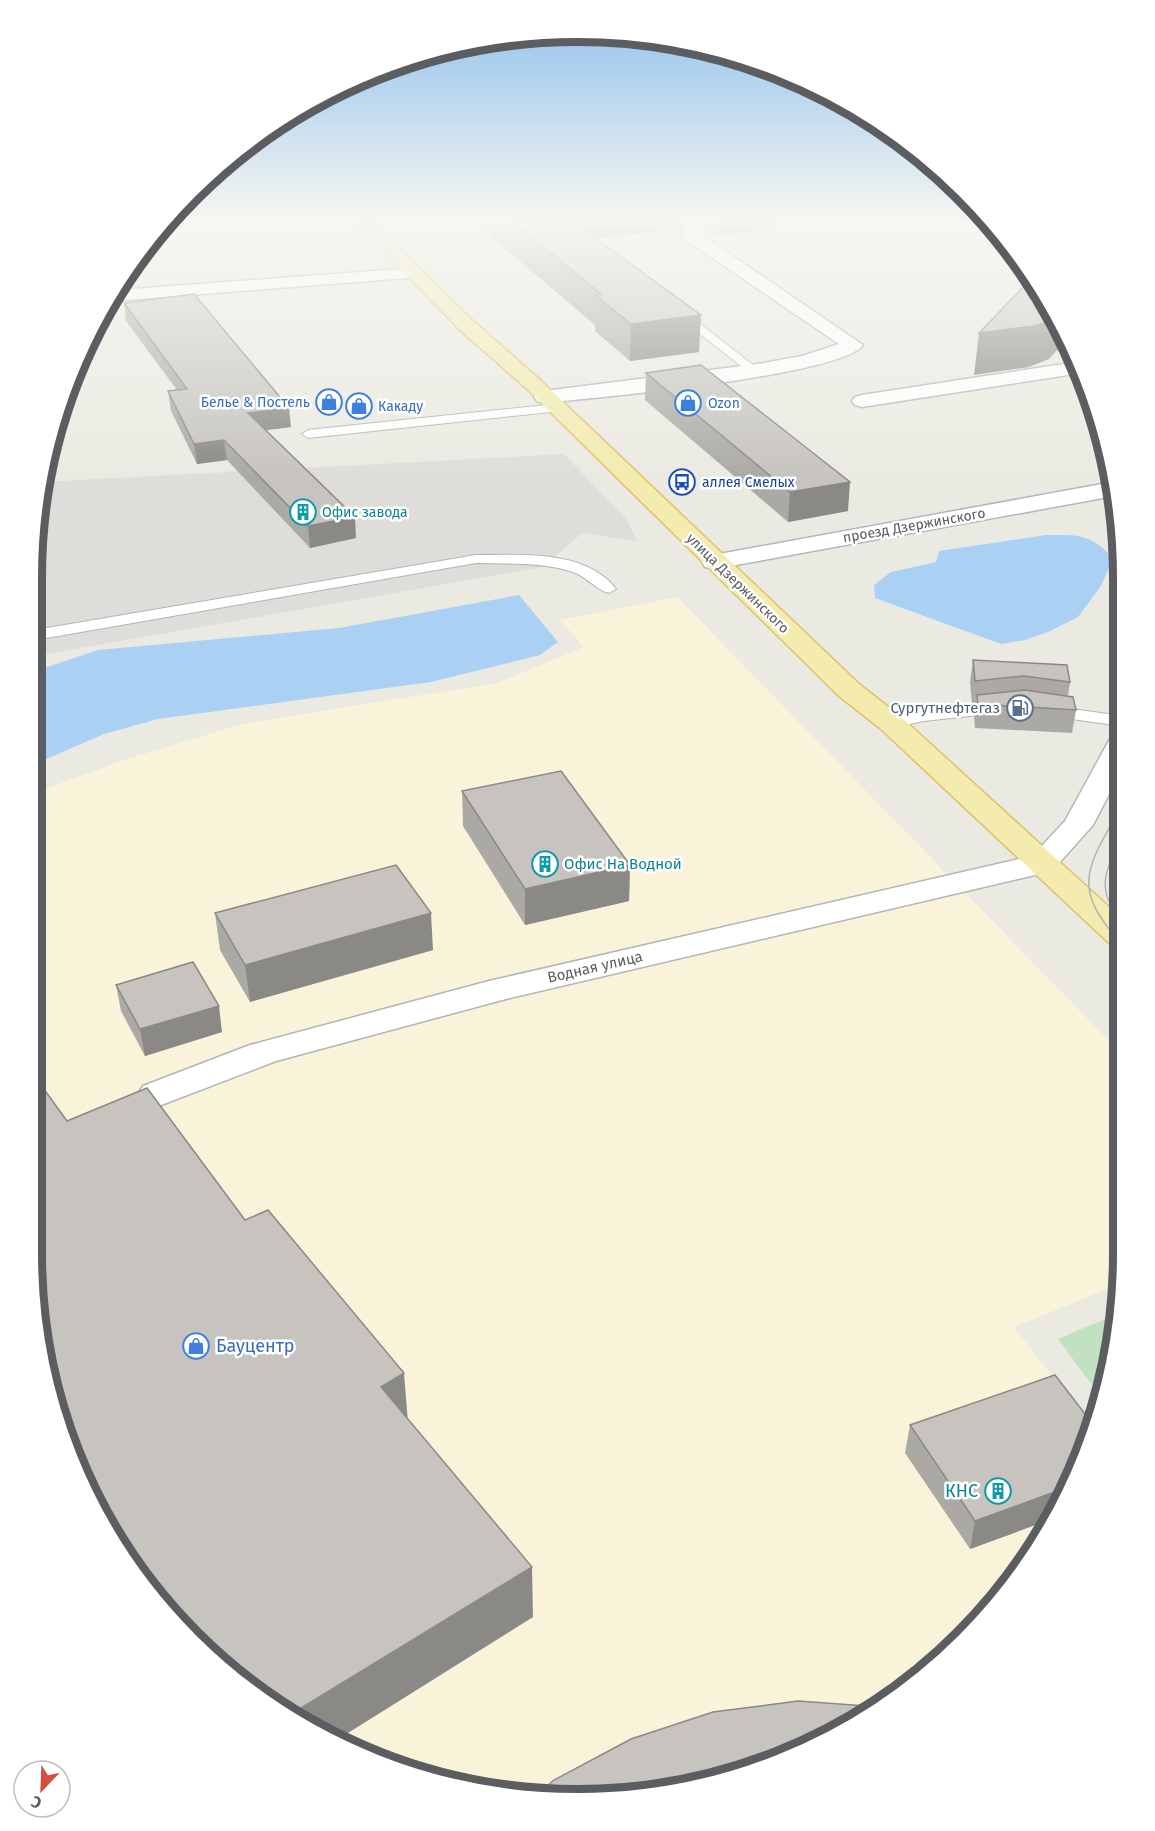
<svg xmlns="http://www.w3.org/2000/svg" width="1155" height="1831" font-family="'Fira Sans',sans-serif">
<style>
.commercial{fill:#f9f3da}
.industrial{fill:#dfddda}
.green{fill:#c2e0c2}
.water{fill:#aad1f4}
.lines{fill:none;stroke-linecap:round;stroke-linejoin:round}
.lane-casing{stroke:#b3b4b8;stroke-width:2}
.street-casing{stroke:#b3b4b8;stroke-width:3}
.secondary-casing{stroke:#b4b6bb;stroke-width:3}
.primary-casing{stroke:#dfc168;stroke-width:3}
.lane{fill:#fff;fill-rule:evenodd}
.street{fill:#fff;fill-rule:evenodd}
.secondary{fill:#fff;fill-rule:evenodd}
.primary{fill:#f4ebae;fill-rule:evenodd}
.tram{stroke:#b2b3b3;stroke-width:1.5}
.wall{fill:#aba9a4}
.shaded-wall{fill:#8b8986}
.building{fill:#c7c4bf;stroke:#8b8986;stroke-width:1.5}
.labels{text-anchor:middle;stroke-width:5;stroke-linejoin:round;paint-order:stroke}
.far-shop-label{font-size:14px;fill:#366cbe;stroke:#fff;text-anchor:start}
.far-transit-label{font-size:14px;fill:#164399;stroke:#fff;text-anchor:start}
.far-culture-label{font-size:14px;fill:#0d838f;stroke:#fff;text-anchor:start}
.far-street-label{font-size:14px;fill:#5b5d61;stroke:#fff}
.service-label{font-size:15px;fill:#4e5e75;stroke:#fff;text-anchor:end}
.culture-label{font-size:15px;fill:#0d838f;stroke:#fff;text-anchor:start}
.street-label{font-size:15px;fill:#5b5d61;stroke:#fff}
.near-shop-label{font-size:18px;fill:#366cbe;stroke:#fff;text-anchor:start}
.near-culture-label{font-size:18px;fill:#0d838f;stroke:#fff;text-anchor:end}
.rim{fill:none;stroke:#5b5d61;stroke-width:8}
</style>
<rect width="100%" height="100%" fill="#ebeae2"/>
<path class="commercial" d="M677,597L1120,1052L1119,1284L1014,1327L1091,1427L1082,1463L1010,1586L986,1609L978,1613L970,1624L881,1707L542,1798L402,1770L245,1687L32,1253L34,793L124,760L242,724L497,683L584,647L560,620Z"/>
<path class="industrial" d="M564,454L627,520L637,541L582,533L543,567L35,656L36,507L43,482Z"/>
<path class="green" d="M1119,1313V1324L1100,1396L1058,1339Z"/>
<path class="water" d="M1046,535C1077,535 1092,533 1113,559L1101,586L1078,617L1048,632L1025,640L1001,644L875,598L874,585L891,572L936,562L939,551Z
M519,595L558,642L540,655L431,682L158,719L104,734L35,764V671L98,650L339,628Z"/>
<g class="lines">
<g class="lane-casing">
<path id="lane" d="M676,311H684L758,369V373H750L676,315Z
M556,404L562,408L560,411L308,438L302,434L308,430Z
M476,555C520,555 586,549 616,589L609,593C596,590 587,577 573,572C542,562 508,564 476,563L35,640V630Z
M1000,703L1008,708L1006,712L924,721L891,728L883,723L885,719L924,711Z
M1050,706L1122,716L1121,726L1044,715L1042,711Z"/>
</g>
<g class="street-casing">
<path id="street" d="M678,222H696L702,228L699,233L863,345C841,376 592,398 544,403L537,401L534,397L537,393L544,391L758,364L802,356L839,344L683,238L681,234L685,229Z
M414,268L420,269L423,273L420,277L112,301L118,290Z
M1077,362L1081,373L862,407L855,405L852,401L855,397L862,395Z
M1041,854L1052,857L1057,864L1052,871L506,999L276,1061L156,1107L143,1104L137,1095L143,1086L250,1045L489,981Z"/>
</g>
<g class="secondary-casing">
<path id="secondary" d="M1113,482L1114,496L714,569L705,567L702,562L705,557L714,555Z
M1121,734V771L1093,825L1052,871L1041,874L1030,871L1025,864L1065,821L1111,737Z"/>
</g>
<g class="primary-casing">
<path id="primary" d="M356,222H373L473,321L540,380L859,684L901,717L1121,918V946L1109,943L881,729L839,696L526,388L459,329Z"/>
</g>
<use href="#lane" class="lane"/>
<use href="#street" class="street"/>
<use href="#secondary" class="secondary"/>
<use href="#primary" class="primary"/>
<path class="tram" d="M1121,807C1088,867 1069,886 1121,943
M1121,841C1104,872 1096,890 1121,920"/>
</g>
<path class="wall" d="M474,222H682V229L596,238L699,352L630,361L595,331V325Z
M698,222H774V229L717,235Z
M124,303L291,427L266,430L356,538L310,548L227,460L197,464L171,411L168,391L177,390L126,321Z
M646,373L848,511L788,522L645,400Z
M973,660L1070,682L1068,696L1076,710L1072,733L975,728L974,718L976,703L972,704L970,682Z
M462,791L630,865L629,901L525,925L463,826Z
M215,913L433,950L250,1002L220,950Z
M116,985L222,1032L145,1056L121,1011Z
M910,1425L1082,1463L1049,1520L970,1549L905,1453Z"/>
<path class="shaded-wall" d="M573,222H682V229L573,240Z
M718,222H774V229L717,235Z
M701,315L699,352L630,361L631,324Z
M1055,318L1068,338L1049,359L1029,367L974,375L979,333Z
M289,408L291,427L250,432L248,413Z
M224,440L227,460L197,464L194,444Z
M850,482L848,511L788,522L790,492Z
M355,517L356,538L310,548L308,526Z
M630,865L629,901L525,925V889Z
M431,913L433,950L250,1002L245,965Z
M219,1006L222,1032L145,1056L140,1029Z
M404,1373L408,1423L381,1387Z
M1068,1487L1049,1520L970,1549L975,1521Z
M532,1567L533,1617L340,1738L293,1713Z"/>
<path class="building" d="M513,222H573L701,315L631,324L595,295L601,294Z
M1030,280L1055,318L1035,326L979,333Z
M194,294L289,408L248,413L355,517L308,526L224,440L194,444L168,391L187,389L124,303Z
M701,365L850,482L790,492L646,373Z
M973,660L1067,665L1070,682L1024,676L975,681Z
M1025,690L1073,697L1076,710L978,704L977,695Z
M561,771L630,865L525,889L462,791Z
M396,865L431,913L245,965L215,913Z
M193,962L219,1006L140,1029L116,985Z
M33,1074L67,1121L147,1088L245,1220L268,1210L404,1373L381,1387L532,1567L293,1713L245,1687L124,1557L60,1429L32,1254Z
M1055,1375L1092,1423L1082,1463L1068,1487L975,1521L910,1425Z
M798,1701L881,1707L719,1781L542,1798L534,1797L554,1780L631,1739L713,1712Z"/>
<linearGradient id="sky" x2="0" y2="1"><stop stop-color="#8fc0ed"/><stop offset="0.46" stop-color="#f6f6f2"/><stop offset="1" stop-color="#f6f6f2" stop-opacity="0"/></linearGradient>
<rect width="1155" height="478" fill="url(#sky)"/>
<defs>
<g id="shop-ring" transform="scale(1.35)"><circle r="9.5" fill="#fff" stroke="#3f7fe0" stroke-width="1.5"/><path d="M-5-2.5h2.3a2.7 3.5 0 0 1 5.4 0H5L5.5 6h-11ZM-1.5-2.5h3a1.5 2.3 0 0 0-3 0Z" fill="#3f7fe0"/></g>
<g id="bus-ring" transform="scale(1.35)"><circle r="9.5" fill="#fff" stroke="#1a4fb4" stroke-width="1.5"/><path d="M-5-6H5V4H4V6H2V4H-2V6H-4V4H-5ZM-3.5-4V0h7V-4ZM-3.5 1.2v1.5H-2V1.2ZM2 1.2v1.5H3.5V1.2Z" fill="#1a4fb4"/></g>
<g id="building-ring" transform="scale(1.35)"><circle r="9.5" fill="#fff" stroke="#0f9aa8" stroke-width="1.5"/><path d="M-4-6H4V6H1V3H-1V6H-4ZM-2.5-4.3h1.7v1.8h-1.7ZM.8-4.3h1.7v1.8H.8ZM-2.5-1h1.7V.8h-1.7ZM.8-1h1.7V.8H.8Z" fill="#0f9aa8"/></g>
<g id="fuel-ring" transform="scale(1.35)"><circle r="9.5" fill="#fff" stroke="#5c6f8a" stroke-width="1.5"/><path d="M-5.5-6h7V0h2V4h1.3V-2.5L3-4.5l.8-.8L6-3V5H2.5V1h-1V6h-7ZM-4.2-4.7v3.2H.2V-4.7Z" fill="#5c6f8a"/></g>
</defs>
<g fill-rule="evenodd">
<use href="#shop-ring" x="329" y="402"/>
<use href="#shop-ring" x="688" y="403"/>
<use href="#shop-ring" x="359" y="406"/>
<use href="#bus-ring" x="682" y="482"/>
<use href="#building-ring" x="303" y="512"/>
<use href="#fuel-ring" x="1020" y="708"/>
<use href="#building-ring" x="545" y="864"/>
<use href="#shop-ring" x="196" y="1346"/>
<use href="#building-ring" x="998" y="1491"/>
</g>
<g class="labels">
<g class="far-shop-label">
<text x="310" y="407" text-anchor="end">Белье &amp; Постель</text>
<text x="708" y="408">Ozon</text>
<text x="378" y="411">Какаду</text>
</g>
<g class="far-transit-label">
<text x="702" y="487">аллея Смелых</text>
</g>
<g class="far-culture-label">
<text x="322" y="517">Офис завода</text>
</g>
<g class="far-street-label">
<text transform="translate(914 525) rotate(-10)" y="5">проезд Дзержинского</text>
<text transform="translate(738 583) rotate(44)" y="5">улица Дзержинского</text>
</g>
<g class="service-label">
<text x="1000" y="713">Сургутнефтегаз</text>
</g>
<g class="culture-label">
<text x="564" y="869">Офис На Водной</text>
</g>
<g class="street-label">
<text transform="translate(595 967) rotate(-13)" y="5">Водная улица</text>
</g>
<g class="near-shop-label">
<text x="216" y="1352">Бауцентр</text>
</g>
<g class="near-culture-label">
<text x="978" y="1497">КНС</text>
</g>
</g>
<path d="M0 0H1155V1831H0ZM577 42H578A535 535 0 0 1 1113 577V1254A535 535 0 0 1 578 1789H577A535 535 0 0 1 42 1254V577A535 535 0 0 1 577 42Z" fill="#fff" fill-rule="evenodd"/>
<path class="rim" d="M577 42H578A535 535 0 0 1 1113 577V1254A535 535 0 0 1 578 1789H577A535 535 0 0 1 42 1254V577A535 535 0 0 1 577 42Z"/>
<g transform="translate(42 1789) rotate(203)"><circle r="28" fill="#ffffff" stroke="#bdbec0" stroke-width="1.5"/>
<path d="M0-4.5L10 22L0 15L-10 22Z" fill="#d35041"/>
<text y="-9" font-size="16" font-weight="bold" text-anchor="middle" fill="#5b5d61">С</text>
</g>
</svg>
